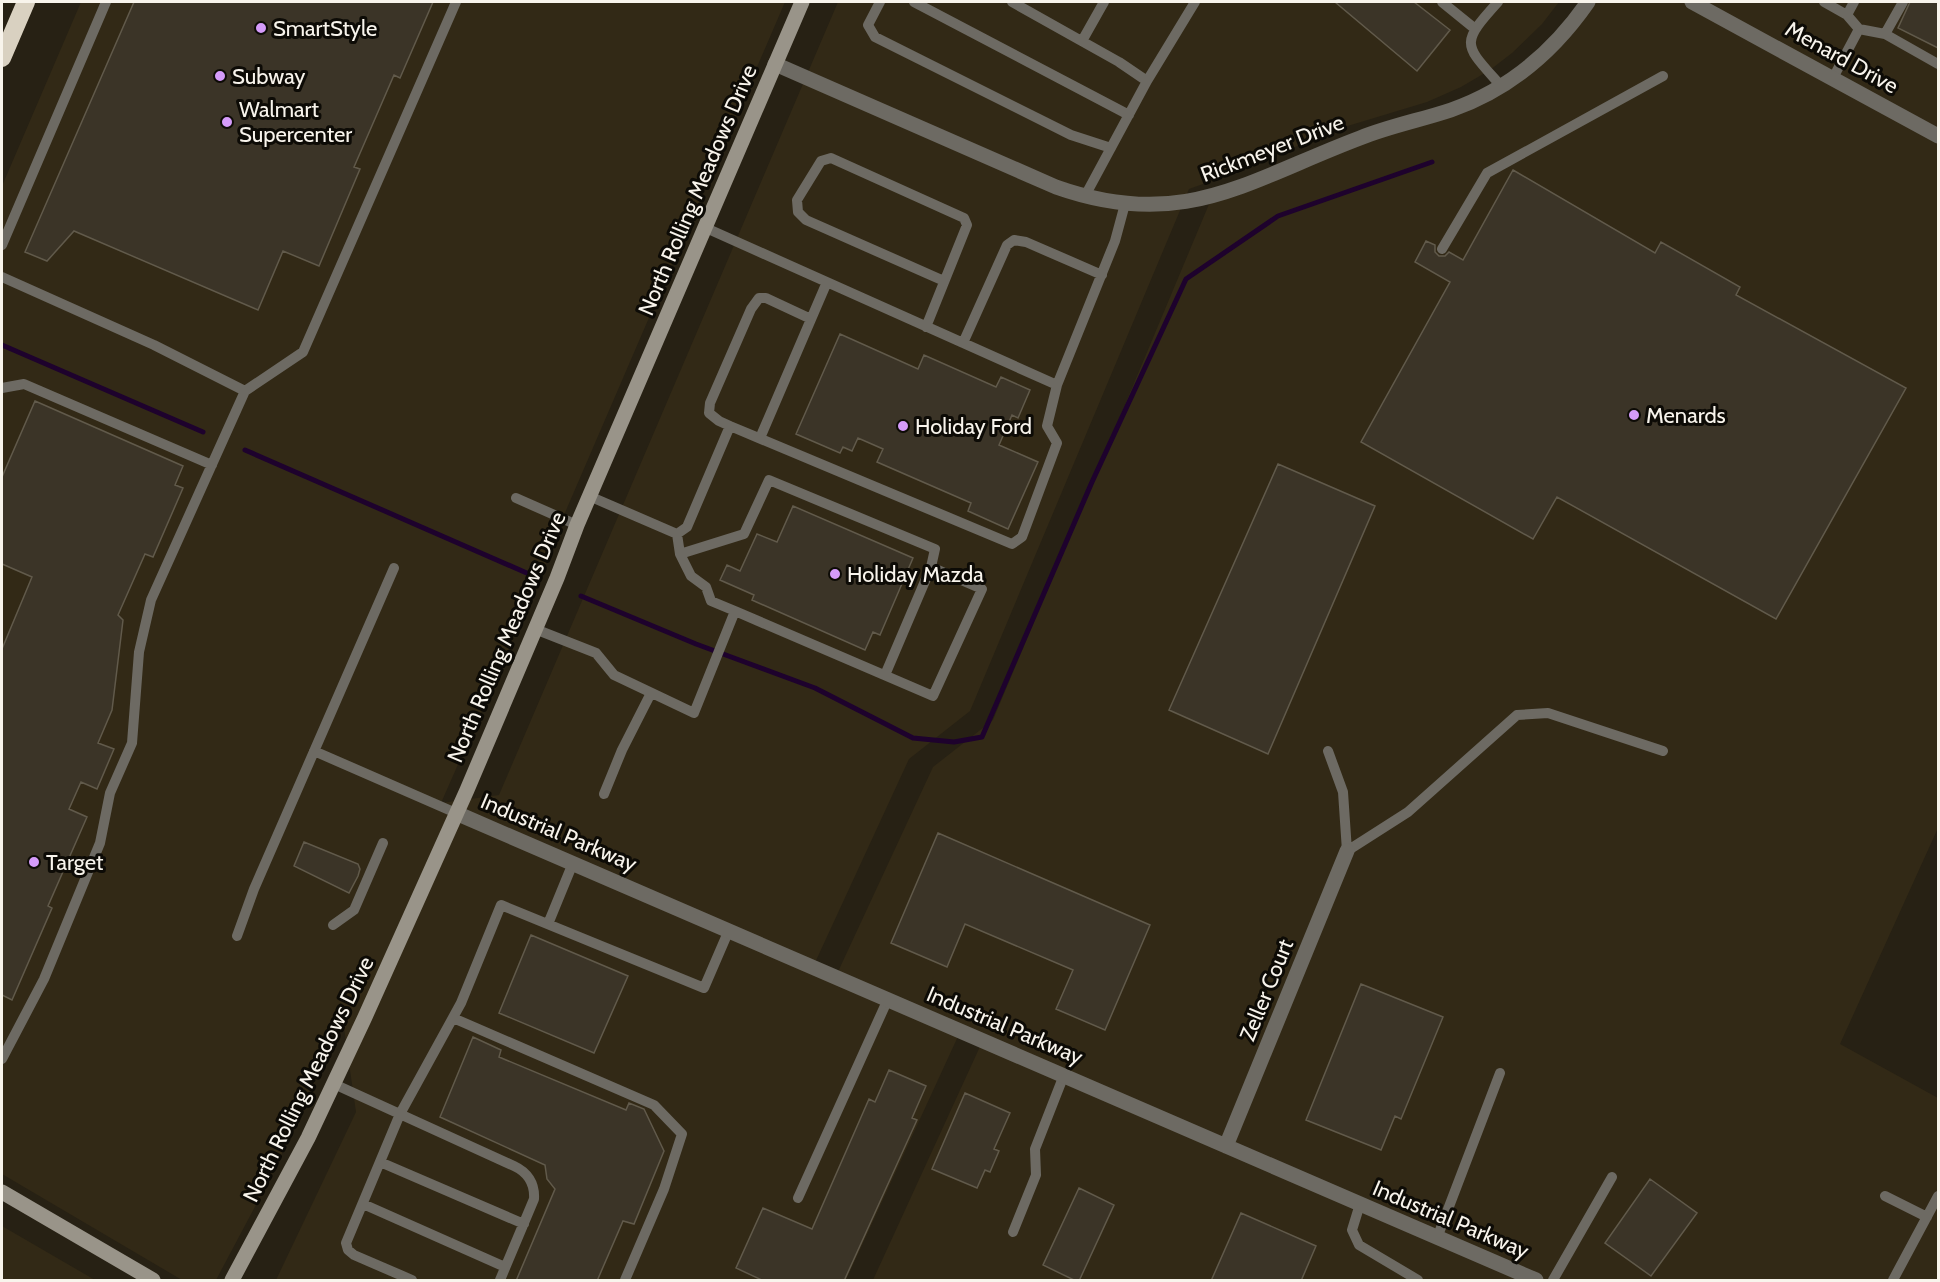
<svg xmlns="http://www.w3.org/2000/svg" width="1940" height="1282" font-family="Cabin,sans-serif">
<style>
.built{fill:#322916}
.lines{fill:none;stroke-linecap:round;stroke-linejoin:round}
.stream{stroke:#1e022d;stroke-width:5}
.building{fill:#3b3427;stroke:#615a4b;stroke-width:1.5}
.service{stroke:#6d6a63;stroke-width:10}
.minor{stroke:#6d6a63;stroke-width:15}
.secondary{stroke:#999489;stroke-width:15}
.motorway{stroke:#d9d1c1;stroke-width:18}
.poi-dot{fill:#d59bfa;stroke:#0d0b06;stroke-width:2}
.labels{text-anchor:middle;stroke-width:6;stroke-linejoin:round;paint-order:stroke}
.poi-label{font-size:22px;fill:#f8f4ec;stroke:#0d0b06;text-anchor:start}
.street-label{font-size:22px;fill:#f8f4ec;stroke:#0d0b06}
</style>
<rect width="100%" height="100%" fill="#272114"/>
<path class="built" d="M81,2H785L561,522L543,572L441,803L499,795L838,2H1559L1542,24L1512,53L1490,70L1461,87L1427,102L1341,128L1217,179L1189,189L970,711L909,759L813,967L960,1032L846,1280H276L356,1112L343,1021L274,1171L216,1280H182L2,1174V186Z
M1588,2H1938V828L1840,1044L1938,1098V1280H873L983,1040L836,976L933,767L993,720L1212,197L1497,89Z
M2,1226L95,1280H2Z"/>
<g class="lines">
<path class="stream" d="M2,345L203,432
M245,450L529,574
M581,596L696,644L815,688L913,738L954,742L982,737L1092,482L1186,279L1278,216L1432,162"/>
</g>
<path class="building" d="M134,2H433L400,78L394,75L354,167L360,169L319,266L283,251L258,310L74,231L47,261L25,252Z
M1335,2H1414L1450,30L1417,71Z
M1910,2H1938V48L1898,28Z
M1513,170L1655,253L1661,242L1740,287L1736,295L1906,388L1776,619L1557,497L1533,539L1361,442L1450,282L1415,262L1426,241L1435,245V252L1439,256H1445L1449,252L1463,260Z
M840,334L918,369L924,355L996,387L1001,377L1030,390L1018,418L1012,415L999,445L1038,462L1008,529L968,511L971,503L877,462L883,449L858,438L852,451L843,447L840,453L796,434Z
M35,401L183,466L175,485L183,488L153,557L145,554L118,615L123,620L112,710L98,743L114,749L97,789L81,782L69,809L87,817L48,906L52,908L12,1000L2,995V649L32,577L2,564V477Z
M1278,464L1375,506L1268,754L1169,710Z
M793,506L913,558L880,635L873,632L865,650L752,600L754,595L720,580L727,565L740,571L757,534L777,542Z
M938,833L1150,925L1105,1030L1056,1009L1073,970L965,924L947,967L891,943Z
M304,842L358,864L360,869L358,876L349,893L294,866Z
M531,935L628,976L594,1053L499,1013Z
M1361,984L1443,1017L1401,1119L1395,1116L1381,1150L1306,1120Z
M473,1037L501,1050L499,1057L626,1110L629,1103L644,1109L664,1151L634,1224L623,1221L597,1281H516L555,1189L547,1179L545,1165L440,1117Z
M889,1070L926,1086L912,1118L917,1120L844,1281H764L736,1268L763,1208L812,1229L869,1099L875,1102Z
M965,1093L1010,1113L994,1149L999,1151L990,1172L985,1170L977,1188L932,1169Z
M1650,1179L1697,1213L1651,1276L1605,1243Z
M1079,1188L1114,1205L1079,1281H1076L1043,1265Z
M1241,1213L1316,1246L1301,1281H1211Z"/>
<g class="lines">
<path class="service" d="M880,2L868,25L875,37L1071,135L1111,148
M914,2L1129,115
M1012,2L1119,62L1147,81L1085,196
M1442,2L1474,28
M1498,2C1459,45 1464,44 1501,86
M1824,2L1847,15
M1854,2L1847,15L1859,29
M1885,34L1903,2
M1082,41L1104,2
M1833,78L1859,29L1885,34L1938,64
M1147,81L1195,2
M706,228L1057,385
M2,245L106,2
M1442,249L1487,173L1663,76
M2,277L154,345L245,391
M811,319L766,298H759L751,309L710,403L709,413L719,421L730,426L1012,544L1022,537L1057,443L1047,426L1057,385L1115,241L1125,204
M926,327L967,225L964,218L831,158L821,161L797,200L798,212L806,220L944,281
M963,343L1007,245L1014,240L1026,242L1102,275
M2,388L24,384L212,465
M760,438L827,282
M589,496L677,534L687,527L730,426
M516,498L577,525
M680,554L744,534L769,480L935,549L931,567
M735,611L933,696L982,589L931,567L885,675
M535,629L596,653L614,675L694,713L735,611L711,601L706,587L691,576L680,554L677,534
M314,751L456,813
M1328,751L1343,792L1347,851L1408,812L1517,715L1548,713L1663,751
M604,794L622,750L651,693
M548,924L573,863
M333,925L354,910L383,843
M237,936L254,889L394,568
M453,1018L654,1105L682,1134L664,1189L625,1280
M2,1059L44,979L100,843L110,793L132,743L139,652L151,600L245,391L303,352L456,2
M334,1084L514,1166C527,1172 535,1183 534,1199L500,1280
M380,1162L524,1224
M1885,1196L1927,1217
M798,1198L888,999
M363,1204L505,1267
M1360,1204L1352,1230L1359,1245L1418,1280
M1013,1232L1036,1175L1035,1149L1064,1075
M1437,1238L1500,1073
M412,1280L354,1255L348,1250L346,1243L400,1114L461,1003L501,905L704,988L729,930
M1553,1280L1612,1177
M1893,1280L1938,1196"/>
<path class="minor" d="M1692,2L1938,136
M775,64L1056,187C1183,232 1246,181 1360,138C1390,126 1421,120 1451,110C1508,90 1554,51 1588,2
M456,813L1536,1280
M1226,1146L1347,851"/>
<path class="secondary" d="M2,1192L153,1280
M232,1280L308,1138L365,1017L467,790L557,578L577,525L802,2"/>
<path class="motorway" d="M2,58L26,2"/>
</g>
<g class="poi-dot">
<circle cx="261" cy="28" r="6"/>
<circle cx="220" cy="76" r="6"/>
<circle cx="227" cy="122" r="6"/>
<circle cx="1634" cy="415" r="6"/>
<circle cx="903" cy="426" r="6"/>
<circle cx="835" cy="574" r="6"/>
<circle cx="34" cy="862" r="6"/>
</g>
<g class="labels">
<g class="poi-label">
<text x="273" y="36">SmartStyle</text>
<text x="232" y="84">Subway</text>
<text x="239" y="117">Walmart<tspan x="239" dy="25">Supercenter</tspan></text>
<text x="1646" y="423">Menards</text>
<text x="915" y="434">Holiday Ford</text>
<text x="847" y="582">Holiday Mazda</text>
<text x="46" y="870">Target</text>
</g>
<g class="street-label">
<text transform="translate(1842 57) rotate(29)" y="8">Menard Drive</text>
<text transform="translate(1272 148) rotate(-21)" y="8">Rickmeyer Drive</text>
<text transform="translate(697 190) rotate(-67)" y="8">North Rolling Meadows Drive</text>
<text transform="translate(506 637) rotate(-67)" y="8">North Rolling Meadows Drive</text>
<text transform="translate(559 832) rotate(23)" y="8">Industrial Parkway</text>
<text transform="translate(1266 990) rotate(-68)" y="8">Zeller Court</text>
<text transform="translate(1005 1025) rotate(23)" y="8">Industrial Parkway</text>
<text transform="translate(308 1079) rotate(-64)" y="8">North Rolling Meadows Drive</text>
<text transform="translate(1451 1219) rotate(23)" y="8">Industrial Parkway</text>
</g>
</g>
<rect width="1940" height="1282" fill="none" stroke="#f8f4ec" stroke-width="6"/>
</svg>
